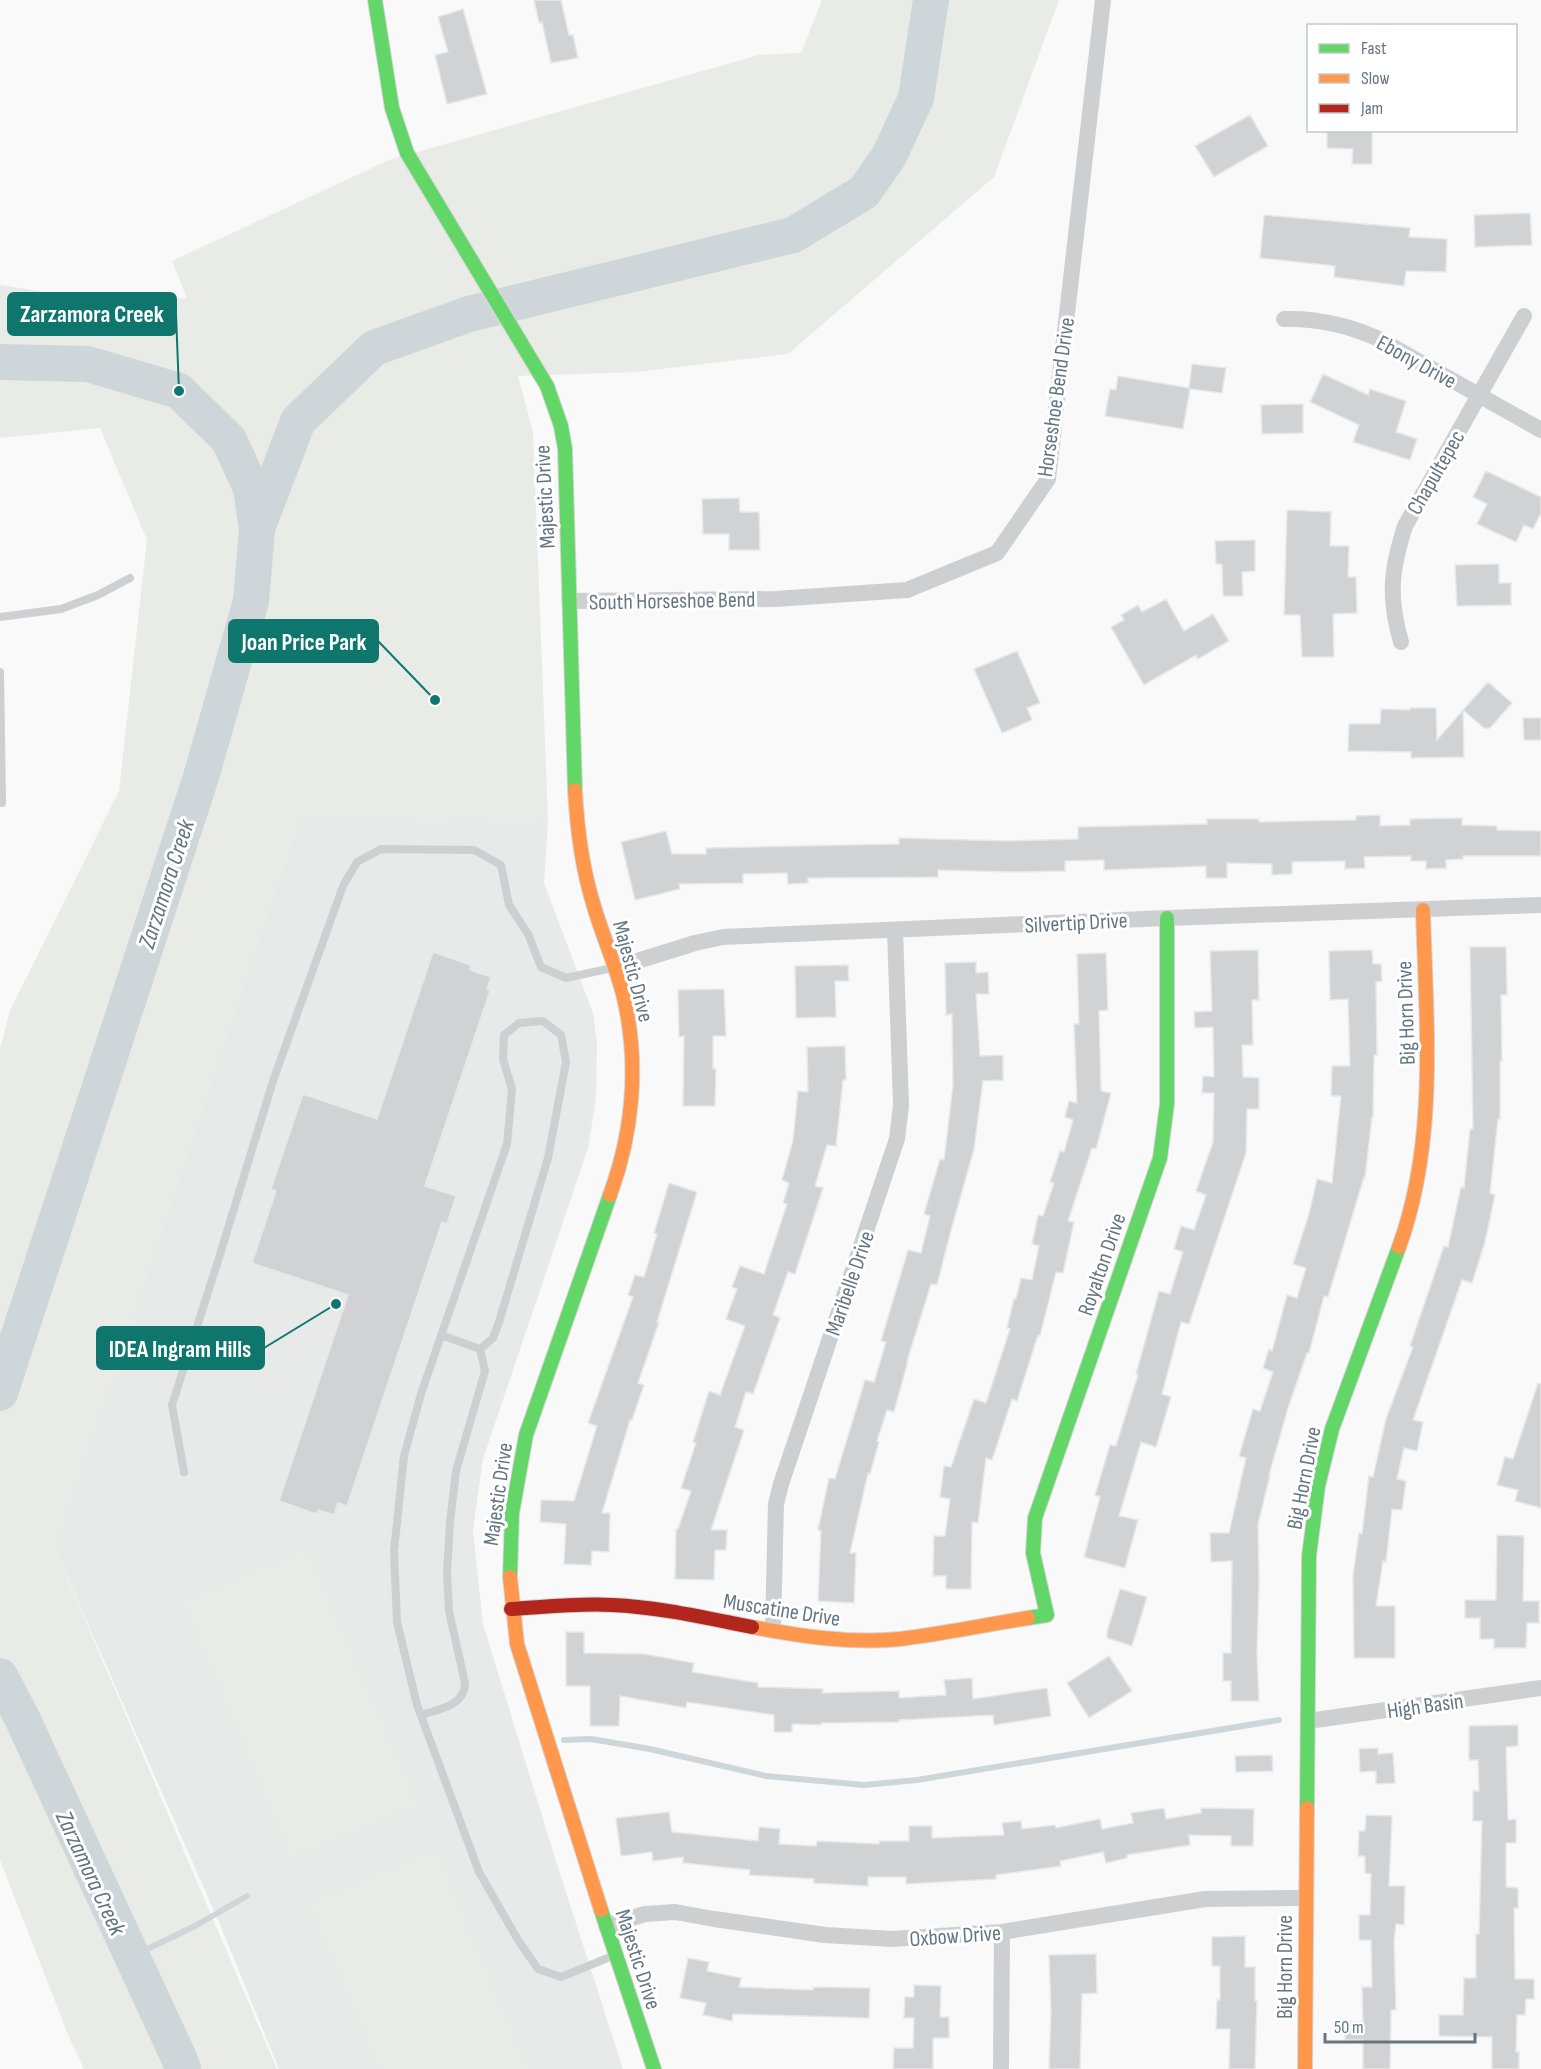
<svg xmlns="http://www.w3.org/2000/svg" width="1541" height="2069" font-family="'Sofia Sans Condensed',sans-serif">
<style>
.built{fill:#e8e9e9}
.green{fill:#e8ebe6}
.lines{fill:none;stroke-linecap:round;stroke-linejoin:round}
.stream{stroke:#ced6d9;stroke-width:6}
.river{stroke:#ced6d9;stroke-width:36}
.building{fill:#d0d2d3;stroke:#e8e8e8;stroke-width:1.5}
.fast-casing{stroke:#d5d6d7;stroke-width:16}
.slow-casing{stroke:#d5d6d7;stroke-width:16}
.jam-casing{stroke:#d5d6d7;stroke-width:16}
.lane{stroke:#cecfd0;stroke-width:8}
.street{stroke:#cecfd0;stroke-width:16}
.fast{stroke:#63d668;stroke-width:14}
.slow{stroke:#ff974d;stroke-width:14}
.jam{stroke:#b3261e;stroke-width:14}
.labels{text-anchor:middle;stroke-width:6;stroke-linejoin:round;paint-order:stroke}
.street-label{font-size:22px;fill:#657683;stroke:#fff}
.water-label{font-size:24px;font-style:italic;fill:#60757c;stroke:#fff}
.leader{fill:none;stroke:#0f766e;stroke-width:2}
.callout-dot{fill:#0f766e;stroke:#fff;stroke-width:2}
.callout{fill:#0f766e;stroke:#0f766e;stroke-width:2}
.callout-label{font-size:24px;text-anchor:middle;font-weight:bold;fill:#fff}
</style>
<rect width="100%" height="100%" fill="#f9f9f9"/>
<path class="built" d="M299,819L548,822L544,883L593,1013L597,1044L596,1099L588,1148L483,1459L473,1530L483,1624L555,1858L623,2069H279L218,1920L54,1547Z"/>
<path class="green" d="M822,0H1059L994,177L788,354L636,372L518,376L533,432L548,822L299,819L54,1547L277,2069H84L69,2037L0,1860V1049L10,1011L119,791L147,540L100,428L0,438V285L103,301L187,298L172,261L389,160L759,55L801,53Z
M308,1549L418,1805L291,1858L182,1602Z
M436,1849L529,2069H378L308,1903Z"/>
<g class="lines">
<path class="stream" d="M564,1740L591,1739L650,1749L766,1776L864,1785L917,1780L1279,1720
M133,1956L195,1926L247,1896"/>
<path class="river" d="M0,362L88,364L179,391L229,440L251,488L257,530L251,601L201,777L0,1393
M258,526L298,421L374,348L469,314L793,235L864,192L889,156L916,98L931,0
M0,1676L22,1718L179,2058L183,2069"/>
</g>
<path class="building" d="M534,0H561L569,35H573L578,58L551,63L542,22L539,23Z
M463,9L487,94L447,104L435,55L448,52L438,17Z
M1250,115L1268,146L1214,177L1195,146Z
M1327,130H1372V164H1352L1353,149L1327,148Z
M1530,213L1532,245L1475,247L1474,215Z
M1264,215L1410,228L1409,237L1447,239L1446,272L1406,271L1404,286L1334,277L1335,266L1260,258Z
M1192,364L1226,368L1222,393L1190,389L1183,429L1105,416L1110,389L1116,390L1118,376L1189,388Z
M1323,374L1368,395L1370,389L1406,401L1396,432L1417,439L1410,460L1353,442L1359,425L1310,402Z
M1303,404V433L1262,434L1261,405Z
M1486,471L1541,497V513L1533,529L1524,525L1516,542L1477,524L1487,504L1473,497Z
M739,498L740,512H759L760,550H729V534H703L702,499Z
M1287,510L1331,512L1330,546H1349L1348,577H1356L1357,613L1333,614L1334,657H1302L1300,615H1284Z
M1255,540V571L1242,572L1243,596H1223L1222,564H1216L1215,541Z
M1499,564V583H1511V605L1457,606L1455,565Z
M1166,599L1184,631L1213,614L1229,641L1198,659L1196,655L1144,685L1111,627L1124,620L1121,615L1138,605L1142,612Z
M1017,651L1040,703L1027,708L1032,720L1002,733L974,669Z
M1488,682L1512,703L1490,728H1484L1463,710Z
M1410,708H1436L1437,740L1463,710L1464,757L1411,758V752L1348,751L1349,724H1380L1381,709L1410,710Z
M1523,718H1541V740H1524Z
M1380,815V826L1410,825V819L1462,818V825L1497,826V830L1541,831V856H1463V859L1446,860V868L1426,869V861H1411V856L1364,857L1365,868L1345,869V861L1292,862V874L1272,875V864L1227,863V878H1206V866L1104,870V860L1065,861V871L1014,872L938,870V877L808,878V883L788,884L787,873L743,874V883L679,884L680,889L635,900L621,842L666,831L672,854H706V848L899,844V838L1008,841L1078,839V827L1207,824V819H1259V822L1356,820V816Z
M1470,947H1506L1507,995H1501L1502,1061H1500V1119H1498L1490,1193L1495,1195L1485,1242L1472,1283L1462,1280L1413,1420L1423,1422L1417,1451L1404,1448L1397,1479L1406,1481L1402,1510L1392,1509L1386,1562L1383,1561L1376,1606H1395V1658H1354L1353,1576L1359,1533L1362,1534L1369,1476L1373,1477L1386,1419L1413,1347L1410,1346L1444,1246L1448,1247L1461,1187L1464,1188L1470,1129H1473Z
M1258,950L1259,1000H1252L1253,1045H1242L1243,1077L1259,1078V1109H1247L1246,1153L1189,1324L1181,1322L1162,1394L1171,1397L1156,1447L1141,1442L1119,1516L1138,1520L1125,1568L1084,1557L1100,1497L1095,1495L1110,1445L1116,1446L1138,1375L1136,1374L1159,1291L1170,1294L1183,1252L1174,1249L1181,1226L1194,1230L1206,1195L1196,1191L1213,1142L1214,1093H1202L1203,1076L1214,1077L1213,1027L1195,1028L1194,1012L1212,1011L1210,951Z
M1372,950L1373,964H1381L1382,981L1376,982L1377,1055H1374L1373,1117H1372L1365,1178L1364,1177L1328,1297L1324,1296L1309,1353H1307L1288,1408L1269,1475H1270L1258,1524L1259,1582L1257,1653L1259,1701H1231V1681H1223V1653H1231L1232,1561L1211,1562L1210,1533H1229L1246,1458L1239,1456L1253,1409L1260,1411L1273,1372L1263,1368L1269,1349L1272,1351L1287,1295L1297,1298L1306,1268L1293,1264L1309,1214L1317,1179L1332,1183L1341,1096H1331L1332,1066H1350L1348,999L1330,1000L1329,951Z
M433,952L471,965L470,970L491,977L487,989L490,991L425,1186L456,1196L447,1224L442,1222L347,1506L338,1503L334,1515L318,1510L316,1514L279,1501L348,1295L252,1263L276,1191L271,1189L303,1094L377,1119Z
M1106,953L1108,1010L1099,1011L1101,1091L1111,1093L1096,1149L1092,1148L1068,1221L1074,1222L1063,1273L1056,1272L1040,1336L1038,1335L1017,1401L1012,1399L992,1460L986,1458L978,1523L972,1522L971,1589H946V1576H933L934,1536H945L950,1499L940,1497L944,1466L951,1467L974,1399L986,1403L1010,1329L1007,1328L1014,1298L1016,1299L1021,1278L1032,1280L1039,1246L1032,1244L1038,1215L1043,1216L1054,1183L1050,1182L1060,1151L1064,1152L1073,1120L1065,1117L1069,1101L1077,1103L1074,1024H1079L1077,954Z
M976,962V973L988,972L989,994H976L980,1056L1003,1055V1080L983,1081L974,1149L950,1234L937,1285L931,1284L907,1361H908L894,1412L887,1410L877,1441L879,1442L870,1474L868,1473L850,1553H856L854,1603L818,1601L821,1531L818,1530L829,1478L835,1479L865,1380L874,1382L886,1342L881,1341L908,1250L921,1253L930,1216L924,1214L940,1159L944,1160L953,1085L952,1014L946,1015L945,963Z
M848,965L849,981H835L836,1017L796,1018L795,966Z
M724,989L726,1036H713V1069H716L715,1106H683L684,1036L679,1037L678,990Z
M845,1046L846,1080H843L836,1146L827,1145L815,1186L823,1188L795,1274L788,1272L773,1315L780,1318L753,1394L746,1392L735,1427L744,1430L711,1530H727L726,1550H715L714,1580L675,1579L676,1529H678L691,1491L681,1488L696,1443L693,1442L709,1391L720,1395L745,1326L726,1319L737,1289L732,1287L740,1266L764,1274L787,1204L783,1203L789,1183L782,1180L793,1140L798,1091L808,1092L807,1047Z
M669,1183L697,1192L657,1322H659L638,1383L644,1385L632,1420H630L602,1513H610L609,1552L592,1551L591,1565L564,1564L566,1524L540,1522L541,1500L574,1501L597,1426L588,1423L633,1297L628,1295L635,1275L644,1277L657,1234L654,1233Z
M1538,1383L1541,1384V1508L1515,1501L1518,1490L1497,1485L1505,1457L1513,1459Z
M1497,1535L1524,1536L1523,1601H1539V1623H1527L1526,1648H1494V1639H1480V1618H1465V1600H1496Z
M1120,1589L1147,1597L1132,1646L1107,1638V1632Z
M566,1632H584V1653L644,1654L694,1663L692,1672L758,1683V1687L823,1689L822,1693L899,1691V1698L946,1695L944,1680L972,1678L973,1699L1047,1688L1051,1716L994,1725L993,1715L899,1720V1722L821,1723V1725L792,1724V1732H774V1715L687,1702L686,1708L620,1696L619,1726H590V1686H566Z
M1109,1656L1132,1691L1089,1718L1067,1683Z
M1518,1725V1746L1506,1747L1508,1820L1516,1819V1843H1506V1887L1518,1888V1908H1514L1515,1979H1534V1999H1526L1525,2015H1517L1516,2052H1519V2069H1492V2037L1439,2036V2015H1463L1464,1978H1476V1934H1479L1482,1821H1473V1791H1479L1478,1760H1469V1726Z
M1378,1748V1754L1393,1753L1395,1783L1376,1784V1771L1360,1772L1359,1749Z
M1272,1755L1273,1771L1236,1772L1235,1756Z
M1164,1808L1166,1819L1201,1813V1808L1254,1809L1253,1846H1231V1836L1189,1835L1190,1845L1127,1855V1858L1106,1863L1103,1852L1060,1861L1061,1866L996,1875V1879L906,1884V1877H868V1886L814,1883V1879L749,1875L750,1870L683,1863V1857L653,1861L652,1852L621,1856L616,1818L669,1812L672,1832L758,1841L759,1827L780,1829L779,1844L816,1846L817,1841L879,1844V1841H909V1826H932V1838L1004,1835L1002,1823L1021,1821L1022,1829L1055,1825L1056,1828L1100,1819L1102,1829L1133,1823L1131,1813Z
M1366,1815L1392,1816L1389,1886H1405L1404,1925L1396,1924L1394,1941L1396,2010H1391L1390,2069H1363V2040H1345L1346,2022H1363L1362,1987H1372L1371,1940H1359V1915H1370L1371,1874L1365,1873V1856H1358L1359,1831H1365Z
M1245,1936V1967H1255V2001H1257L1255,2069H1229L1230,2029H1216L1217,2000H1220V1966H1212V1937Z
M1096,1954L1097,1993L1082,1994L1080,2069H1049L1051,2011L1049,1955Z
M688,1958L709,1962L707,1971L741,1978L739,1987L813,1990V1987L870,1988L869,2018L733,2014L732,2021L703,2015L706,2003L680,1998Z
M914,1985L941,1986L940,2017H949V2038H933V2069H893L894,2048H913L914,2018H904L905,1997H914Z"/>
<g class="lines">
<g class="fast-casing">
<path id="fast" d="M375,0L392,108L407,153L547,386L561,426L565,449L575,790
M510,1577L512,1513L526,1435L610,1195
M1028,1618L1047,1615L1033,1553L1035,1518L1160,1158L1167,1104V918
M1307,1808L1309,1556L1318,1486L1332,1429L1399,1247
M601,1910L654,2069"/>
</g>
<g class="slow-casing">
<path id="slow" d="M575,790C577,828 582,867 593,903C602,935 616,965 624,998C639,1064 633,1132 610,1195
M1399,1247C1438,1140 1426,1022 1423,910
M510,1577L517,1644L601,1910
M752,1627C800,1636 850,1644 900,1639C942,1634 985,1625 1028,1618
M1305,2069L1307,1808"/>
</g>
<g class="jam-casing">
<path id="jam" d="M511,1609C545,1607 578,1603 612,1605C659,1607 706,1618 752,1627"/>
</g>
<path class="lane" d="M0,617L61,609L98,595L130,578
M0,672L2,803H0
M441,1335L480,1349L493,1338L499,1322L548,1158L566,1062L561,1035L543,1021L519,1023L504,1035L503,1059L512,1089L507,1144L421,1394L404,1456L394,1551L397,1622L417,1705L479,1872L518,1940L538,1969L561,1977L615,1955
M184,1472L172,1405L218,1261L273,1081L343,886L357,862L381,849L474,850L501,865L509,905L528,934L541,967L566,978L612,968
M421,1715C439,1709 465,1706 465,1683L449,1611L447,1573L450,1523L456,1471L485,1371L480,1349"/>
<path class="street" d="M1284,319C1318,318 1348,325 1379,339L1541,430
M570,601L775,599L907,590L997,553L1048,479L1103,0
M1401,642C1388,597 1391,570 1405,526L1524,316
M615,968L695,943L723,937L1167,918L1541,905
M773,1630L776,1504L781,1484L897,1139L901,1105L895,931
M1308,1721L1541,1688
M606,1926L645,1914L675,1912L714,1919L825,1935L892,1939L1002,1932L1205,1899L1305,1898
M1001,2069L1002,1932"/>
<use href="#fast" class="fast"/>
<use href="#slow" class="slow"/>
<use href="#jam" class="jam"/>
</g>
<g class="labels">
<g class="street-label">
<text transform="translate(1417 361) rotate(29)" y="8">Ebony Drive</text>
<text transform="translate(1055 397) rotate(-82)" y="8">Horseshoe Bend Drive</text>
<text transform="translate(1435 472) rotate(-60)" y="8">Chapultepec</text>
<text transform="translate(544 497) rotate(-93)" y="8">Majestic Drive</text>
<text transform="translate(672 600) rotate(-1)" y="8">South Horseshoe Bend</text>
<text transform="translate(1076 922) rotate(-3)" y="8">Silvertip Drive</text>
<text transform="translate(634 971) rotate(75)" y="8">Majestic Drive</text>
<text transform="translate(1405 1013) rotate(-92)" y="8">Big Horn Drive</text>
<text transform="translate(1101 1264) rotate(-71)" y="8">Royalton Drive</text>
<text transform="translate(849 1283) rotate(-71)" y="8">Maribelle Drive</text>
<text transform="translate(1303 1478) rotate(-79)" y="8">Big Horn Drive</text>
<text transform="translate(497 1494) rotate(-82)" y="8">Majestic Drive</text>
<text transform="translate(782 1609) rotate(9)" y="8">Muscatine Drive</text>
<text transform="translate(1425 1705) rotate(-8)" y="8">High Basin</text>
<text transform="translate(955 1935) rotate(-4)" y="8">Oxbow Drive</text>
<text transform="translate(639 1959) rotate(72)" y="8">Majestic Drive</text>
<text transform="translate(1284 1967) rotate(-90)" y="8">Big Horn Drive</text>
</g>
<g class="water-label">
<text transform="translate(166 884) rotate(-72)" y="8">Zarzamora Creek</text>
<text transform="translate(91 1873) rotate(65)" y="8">Zarzamora Creek</text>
</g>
</g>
<path class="leader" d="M179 391L176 314M435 700L378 641M336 1304L264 1348"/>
<g class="callout-dot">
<circle cx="179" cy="391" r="6"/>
<circle cx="435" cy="700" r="6"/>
<circle cx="336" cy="1304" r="6"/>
</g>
<g class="callout">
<rect x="8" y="293" width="168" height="42" rx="6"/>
<rect x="229" y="620" width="149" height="42" rx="6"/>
<rect x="97" y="1327" width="167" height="42" rx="6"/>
</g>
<g class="callout-label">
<text x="92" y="322">Zarzamora Creek</text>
<text x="304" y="650">Joan Price Park</text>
<text x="180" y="1357">IDEA Ingram Hills</text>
</g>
<rect x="1307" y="24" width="210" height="108" fill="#ffffff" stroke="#c1c8cd" stroke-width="1.5"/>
<rect x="1319" y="44" width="30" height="9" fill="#63d668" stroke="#c1c8cd" stroke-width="1.5"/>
<text x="1361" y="54" font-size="18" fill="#657683">Fast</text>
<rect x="1319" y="74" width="30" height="9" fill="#ff974d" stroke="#c1c8cd" stroke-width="1.5"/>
<text x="1361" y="84" font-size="18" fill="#657683">Slow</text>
<rect x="1319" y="104" width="30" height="9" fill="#b3261e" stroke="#c1c8cd" stroke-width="1.5"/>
<text x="1361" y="114" font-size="18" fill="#657683">Jam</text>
<path d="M1325 2033v9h150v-9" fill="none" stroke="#657683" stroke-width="3"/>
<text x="1334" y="2033" font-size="18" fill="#657683" stroke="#ffffff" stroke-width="4.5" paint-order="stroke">50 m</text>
</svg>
